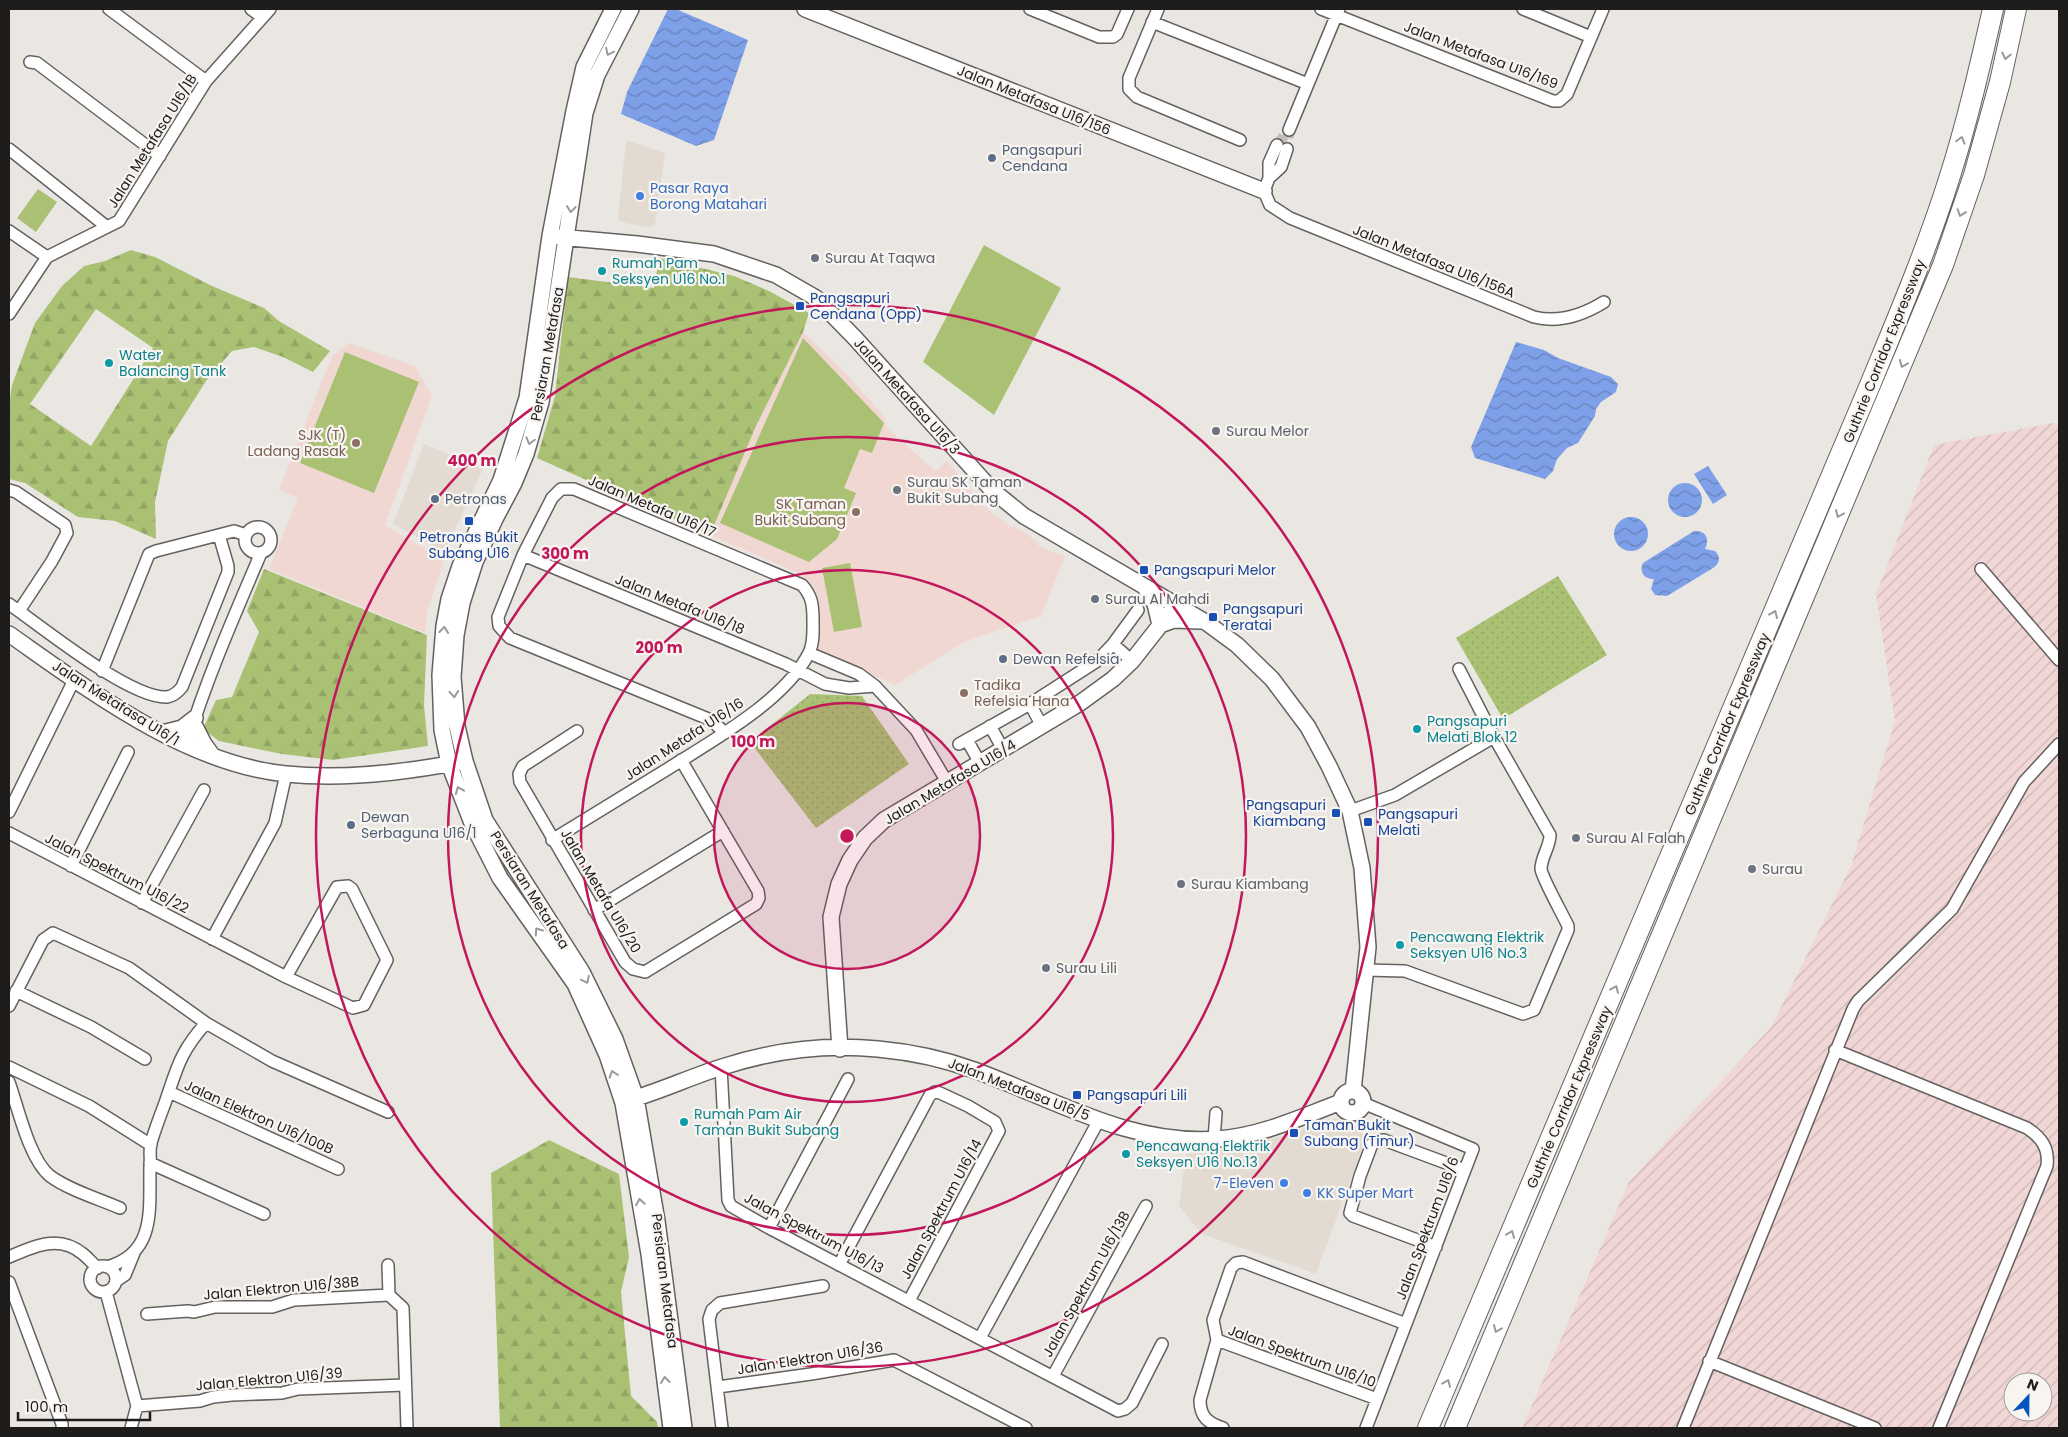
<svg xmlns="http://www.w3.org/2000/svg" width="2068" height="1437" font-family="Poppins,sans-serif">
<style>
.built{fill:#e3dbd1}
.industrial{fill:url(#industrial-furrows);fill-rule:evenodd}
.education{fill:#f1d7d2}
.grass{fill:url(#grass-dots)}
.forest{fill:url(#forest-firs);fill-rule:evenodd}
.park{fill:#aac174}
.water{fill:url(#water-waves)}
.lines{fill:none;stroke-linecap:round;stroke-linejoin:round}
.street-tunnel{stroke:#c1bfbb;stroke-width:11;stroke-dasharray:11 5.5;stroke-linecap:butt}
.street-casing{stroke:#64615e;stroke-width:14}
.secondary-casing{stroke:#64615e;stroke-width:18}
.highway-casing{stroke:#64615e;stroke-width:22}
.street{stroke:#fff;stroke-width:11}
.secondary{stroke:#fff;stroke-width:15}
.highway{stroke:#fff;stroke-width:20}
.oneway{stroke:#9a9999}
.ring{fill:none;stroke:#c2185b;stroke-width:2.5}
.service-dot{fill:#5c6f8a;stroke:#f8f4f0;stroke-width:2}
.shop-dot{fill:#3f7fe0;stroke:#f8f4f0;stroke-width:2}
.worship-dot{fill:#6b7280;stroke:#f8f4f0;stroke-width:2}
.culture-dot{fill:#0f9aa8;stroke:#f8f4f0;stroke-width:2}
.transit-dot{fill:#1a4fb4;stroke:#f8f4f0;stroke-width:2}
.education-dot{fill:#8d6e63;stroke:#f8f4f0;stroke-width:2}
.labels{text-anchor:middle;stroke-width:4.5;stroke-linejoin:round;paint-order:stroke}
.street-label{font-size:14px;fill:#1e1d1c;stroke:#f8f4f0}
.service-label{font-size:14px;fill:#4e5e75;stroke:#f8f4f0;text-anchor:start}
.shop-label{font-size:14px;fill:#366cbe;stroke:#f8f4f0;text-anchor:start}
.worship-label{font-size:14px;fill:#5b616d;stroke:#f8f4f0;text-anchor:start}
.culture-label{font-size:14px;fill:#0d838f;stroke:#f8f4f0;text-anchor:start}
.transit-label{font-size:14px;fill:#164399;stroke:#f8f4f0;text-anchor:start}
.education-label{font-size:14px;fill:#785e54;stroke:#f8f4f0;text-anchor:end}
.centre{fill:#c2185b;stroke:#f8f4f0;stroke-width:2.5}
.ring-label{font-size:15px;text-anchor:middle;font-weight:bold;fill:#c2185b;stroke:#f8f4f0;stroke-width:4.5;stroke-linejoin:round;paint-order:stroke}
</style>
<defs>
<pattern id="industrial-furrows" width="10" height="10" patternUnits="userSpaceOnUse" patternTransform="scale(1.25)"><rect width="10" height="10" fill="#f1d6d6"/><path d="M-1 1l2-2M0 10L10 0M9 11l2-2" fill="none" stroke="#ceb7b7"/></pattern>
<pattern id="grass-dots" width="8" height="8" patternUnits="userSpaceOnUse" patternTransform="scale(1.25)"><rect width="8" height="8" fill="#aac174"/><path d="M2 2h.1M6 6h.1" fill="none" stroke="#92a564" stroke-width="1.8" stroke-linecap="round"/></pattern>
<pattern id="forest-firs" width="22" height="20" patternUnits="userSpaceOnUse" patternTransform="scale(1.25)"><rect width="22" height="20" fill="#aac174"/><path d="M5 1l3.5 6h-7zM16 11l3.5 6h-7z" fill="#92a564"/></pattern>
<pattern id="water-waves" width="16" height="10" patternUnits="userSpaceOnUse" patternTransform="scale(1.25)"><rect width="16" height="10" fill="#7ea0e8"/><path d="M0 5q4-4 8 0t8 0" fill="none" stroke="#6782bb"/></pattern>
</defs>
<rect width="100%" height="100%" fill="#eae7e3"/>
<path class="built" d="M626,140L665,153L655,224L650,228L621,222L618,219Z
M424,444L483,469L445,552L393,524Z
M1336,1118L1367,1135L1316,1274L1202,1234L1179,1206L1186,1154L1275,1138Z"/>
<path class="industrial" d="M2059,422V1428H1522L1629,1182L1771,1027L1851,866L1895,721L1876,594L1934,445ZM2013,1382H2043V1412H2013Z"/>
<path class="education" d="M803,332L843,370L883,415L887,428L935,471L947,461L976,496V500L1011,527L1013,525L1039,543L1038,546L1065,556L1041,616L966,641L895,685L817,649L819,602L814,587L798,573L710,535L756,426Z
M349,343L415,366L432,396L385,525L444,560L427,612L425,633L269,569L298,498L279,490L332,356Z"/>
<path class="grass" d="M1558,576L1607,655L1503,719L1456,638Z
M810,694L862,696L909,764L816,828L750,742Z"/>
<path class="forest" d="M131,250L155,257L212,286L264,308L279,321L330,351L313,372L283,357L254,347L232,351L206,381L168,441L155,502L156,539L115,521L78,517L25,483L9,479V405L12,385L35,323L62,286L84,266L105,261ZM96,309L153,348L91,446L30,404Z
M659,258L734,276L769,291L809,313L803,332L756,426L710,535L537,458L555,396L568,277L654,288Z
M264,569L427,635L424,706L428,746L333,760L282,754L219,741L203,729L216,700L232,697L259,632L247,611Z
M549,1140L619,1174L629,1257L621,1292L631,1396L657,1422L658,1428H500L491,1173Z"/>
<path class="park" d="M38,189L57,202L36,232L17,218Z
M984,245L1061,288L994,415L923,362Z
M803,338L884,423L872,453L860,449L844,488L856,493L837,539L809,562L720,523Z
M345,352L419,382L374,493L300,463Z
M850,563L862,627L834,632L822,568Z"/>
<path class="water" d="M668,9H676L748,40L714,140L696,146L621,114L627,92Z
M1516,342L1544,350L1558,358L1611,377L1618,384L1616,392L1601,402L1596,409L1595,416L1578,443L1567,448L1557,459L1553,471L1545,479L1475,458L1471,447Z
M1708,466L1727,495L1713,504L1694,474Z
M1668 500a17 17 0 1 1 34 0a17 17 0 1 1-34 0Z
M1614 534a17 17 0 1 1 34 0a17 17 0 1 1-34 0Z
M1694,531C1706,530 1710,539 1705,549L1715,551C1721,557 1720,563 1713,568L1667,596L1655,595L1651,589L1654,579C1644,579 1639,572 1643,563Z"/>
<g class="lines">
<path class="street-tunnel" d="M1277,145L1289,130L1287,149"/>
<g class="street-casing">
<path id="street" d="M109,9L206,81
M251,9L262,17
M1030,9L1099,37H1113L1117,34L1128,9
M1158,9L1129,78V89L1137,97L1240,140
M1321,9L1553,101H1559L1567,94L1603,9
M1523,9L1591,37
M1152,22L1308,84
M30,62L37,63L160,156
M1289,130L1339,9
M9,149L107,227
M1287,149L1281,167L1269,178L1264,191L1270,205L1290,218L1534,317C1558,323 1583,315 1604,302
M1269,178V163L1277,145
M9,231L47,257
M9,314L47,257L119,221L206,81L270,9
M9,490L16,492L65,525L67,533L52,561L19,611
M245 540a13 13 0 1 1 26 0a13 13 0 1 1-26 0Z
M523,555L786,664L825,684L849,688L875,686
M1981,569L2059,660
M9,604C41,626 130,699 167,697C174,696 178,692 182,687L228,572V566L219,535
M1113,644L1132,661
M809,653L859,674L875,686L916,730L947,782
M102,671L149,554L156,551L234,531L246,535
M1030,704L1042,726
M990,726L1003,749
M577,731L523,766L519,774L520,782L625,962L633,969L645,972L756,904L759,898L758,891L681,760
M967,740L980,763
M959,744L1030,704L1097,661L1113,644L1138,610
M186,746C206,680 234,616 261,553
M1350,811L1395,795L1494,737
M9,812L74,680
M9,833L286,977L353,1008L364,1005L387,960L352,889L348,886L337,887L286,977
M552,840C590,817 628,793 666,770C710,742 785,701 809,653C814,643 813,631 813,620C813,605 812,596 802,585L574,489H561L552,498L523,555L498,617L499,626L510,638L711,720L725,733
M71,866L128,752
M142,903L204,790
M594,910L723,831
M212,939L275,823L286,774
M1365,970L1405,971L1523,1014L1534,1010L1568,930V926C1563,915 1542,878 1541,869C1541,857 1550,847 1550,835L1494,737L1459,669
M16,991L91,1027L145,1059
M9,1006L43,940L53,933L129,968L206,1023L272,1061L388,1112
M1835,1050L2027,1128C2042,1138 2049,1148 2047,1166L1939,1428
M9,1067L89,1106L151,1145
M721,1067L728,1200L731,1206L769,1228L1118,1411L1125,1409L1132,1403L1162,1344
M9,1082C18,1107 29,1159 50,1176C69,1190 99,1199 120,1208
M169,1092L338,1169
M1363,1103L1473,1149L1366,1428
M1214,1139L1216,1113
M150,1163L264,1214
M769,1228L848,1079
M1436,1247L1353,1216L1350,1213L1360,1176L1372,1144L1377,1141L1384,1140L1465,1170
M9,1257C34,1246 59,1234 83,1254C88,1258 92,1263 98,1268
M388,1265L389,1295
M839,1265L930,1095L935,1092L940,1093L968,1106L995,1122L999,1131L909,1301
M90 1279a13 13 0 1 1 26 0a13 13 0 1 1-26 0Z
M107,1267C157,1253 149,1208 150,1166C151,1158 149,1150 151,1143C155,1129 160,1116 165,1103C177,1068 180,1052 206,1023
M116,1281L125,1275L134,1253
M9,1282L62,1424V1428
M106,1292L137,1406L131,1428
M389,1295L403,1308L407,1428
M147,1314L188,1311L194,1312L215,1307H272L294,1300L389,1295
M980,1338L1099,1120
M1217,1340L1377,1399
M1709,1361L1875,1428
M1053,1376L1146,1206
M718,1387L811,1374L894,1360L1026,1428
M137,1406L200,1401L213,1397L232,1395L282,1393L298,1389L405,1385
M722,1428L709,1319L712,1310L720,1303L823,1286
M1223,1428C1208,1423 1200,1417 1200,1400L1217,1340L1213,1320L1231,1268L1236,1263L1243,1262L1406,1324
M1683,1428L1853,1009L1858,1001L1952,909L2024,782L2059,744"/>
</g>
<g class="secondary-casing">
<path id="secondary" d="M613,9L584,67L574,111L550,236L527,398L501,480L460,566L449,599L444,626L440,675L442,730L449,764L472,823L500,878L575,984L607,1055L623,1103L649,1254L671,1428
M631,9L597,75L585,113L541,402L526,454L514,483L495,519L475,562L462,603L456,635L453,677L457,726L465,761L485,820L582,972L615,1039L636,1098L657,1221L684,1428
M805,9L1264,191
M559,237L637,244L714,254L776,275L816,298L855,338L992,490L1024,516L1207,623L1237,645L1272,679L1308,727L1329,766L1350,811L1362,868L1368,947L1353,1091
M1146,589L1155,604L1160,625L1174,620L1199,621
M9,634C89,690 186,764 286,774C344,780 402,773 459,762
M193,722L204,744L212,755
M162,733L182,728L195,718
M840,1049L831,917L839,884L850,860L865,838L884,820L1080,703L1113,679L1132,661L1176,605
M1341 1102a11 11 0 1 1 22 0a11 11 0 1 1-22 0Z
M631,1104L636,1098C665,1089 693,1076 722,1067C771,1051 826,1044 878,1049C910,1052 944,1059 974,1070C1054,1099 1130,1146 1218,1139C1261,1136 1301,1117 1341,1102"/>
</g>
<g class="highway-casing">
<path id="highway" d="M1428,1428L1870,385C1898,317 1927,249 1949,179C1967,123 1980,66 1993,9
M1455,1428L1943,265L1974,175L2000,82L2016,9"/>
</g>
<use href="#street" class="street"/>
<use href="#secondary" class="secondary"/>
<use href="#highway" class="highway"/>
</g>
<defs><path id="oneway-chevron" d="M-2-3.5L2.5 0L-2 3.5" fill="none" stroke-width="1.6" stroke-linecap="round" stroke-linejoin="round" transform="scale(1.25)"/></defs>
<g class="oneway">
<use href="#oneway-chevron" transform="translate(609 52) rotate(116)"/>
<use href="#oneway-chevron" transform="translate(2006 56) rotate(102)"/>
<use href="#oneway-chevron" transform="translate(1961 140) rotate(-74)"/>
<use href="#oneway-chevron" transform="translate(571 209) rotate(97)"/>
<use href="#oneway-chevron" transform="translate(1961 213) rotate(109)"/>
<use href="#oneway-chevron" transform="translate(1903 364) rotate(113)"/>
<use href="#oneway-chevron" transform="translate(530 441) rotate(106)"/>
<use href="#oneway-chevron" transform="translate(1839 514) rotate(113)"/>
<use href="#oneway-chevron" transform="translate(1774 614) rotate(-67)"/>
<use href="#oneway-chevron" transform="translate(444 630) rotate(-84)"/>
<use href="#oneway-chevron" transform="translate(454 694) rotate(85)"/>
<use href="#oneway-chevron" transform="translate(459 790) rotate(-112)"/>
<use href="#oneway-chevron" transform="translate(538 931) rotate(-125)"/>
<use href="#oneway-chevron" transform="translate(586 980) rotate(64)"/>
<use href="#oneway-chevron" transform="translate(1615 989) rotate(-67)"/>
<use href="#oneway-chevron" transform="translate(613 1074) rotate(-108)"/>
<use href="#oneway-chevron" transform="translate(640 1202) rotate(-100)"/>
<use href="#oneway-chevron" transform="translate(1511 1234) rotate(-67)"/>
<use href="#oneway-chevron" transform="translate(1497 1329) rotate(113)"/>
<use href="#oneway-chevron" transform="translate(665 1380) rotate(-97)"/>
<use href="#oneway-chevron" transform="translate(1447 1383) rotate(-67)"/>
</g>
<circle cx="847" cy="836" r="133" fill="#c2185b" fill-opacity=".12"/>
<g class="ring">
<circle cx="847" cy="836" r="133"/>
<circle cx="847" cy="836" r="266"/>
<circle cx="847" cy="836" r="399"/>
<circle cx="847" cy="836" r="531"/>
</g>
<g class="service-dot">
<circle cx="992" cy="158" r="5"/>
<circle cx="435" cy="499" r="5"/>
<circle cx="1003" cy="659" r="5"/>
<circle cx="351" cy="825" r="5"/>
</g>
<g class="shop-dot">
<circle cx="640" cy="196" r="5"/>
<circle cx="1284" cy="1183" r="5"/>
<circle cx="1307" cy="1193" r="5"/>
</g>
<g class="worship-dot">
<circle cx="815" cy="258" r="5"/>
<circle cx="1216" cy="431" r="5"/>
<circle cx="897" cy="490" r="5"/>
<circle cx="1095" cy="599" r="5"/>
<circle cx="1576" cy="838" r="5"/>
<circle cx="1752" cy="869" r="5"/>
<circle cx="1181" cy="884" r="5"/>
<circle cx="1046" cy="968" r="5"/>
</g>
<g class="culture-dot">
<circle cx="602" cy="271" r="5"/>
<circle cx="109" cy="363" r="5"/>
<circle cx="1417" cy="729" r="5"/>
<circle cx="1400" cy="945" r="5"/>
<circle cx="684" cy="1122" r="5"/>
<circle cx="1126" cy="1154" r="5"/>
</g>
<g class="transit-dot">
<rect x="795" y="301" width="10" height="10" rx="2.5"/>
<rect x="464" y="516" width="10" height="10" rx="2.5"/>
<rect x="1139" y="565" width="10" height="10" rx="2.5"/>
<rect x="1208" y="612" width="10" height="10" rx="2.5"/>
<rect x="1331" y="808" width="10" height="10" rx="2.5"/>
<rect x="1363" y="817" width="10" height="10" rx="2.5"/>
<rect x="1072" y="1090" width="10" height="10" rx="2.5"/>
<rect x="1289" y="1128" width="10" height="10" rx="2.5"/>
</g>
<g class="education-dot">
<circle cx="356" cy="443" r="5"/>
<circle cx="856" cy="512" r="5"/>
<circle cx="964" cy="693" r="5"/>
</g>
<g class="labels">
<g class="street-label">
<text transform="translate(1481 55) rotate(21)" y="5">Jalan Metafasa U16/169</text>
<text transform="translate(1034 100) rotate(22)" y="5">Jalan Metafasa U16/156</text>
<text transform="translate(152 141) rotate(-58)" y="5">Jalan Metafasa U16/1B</text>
<text transform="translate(1434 261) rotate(22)" y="5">Jalan Metafasa U16/156A</text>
<text transform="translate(1884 351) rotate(-68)" y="5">Guthrie Corridor Expressway</text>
<text transform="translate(547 354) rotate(-80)" y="5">Persiaran Metafasa</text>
<text transform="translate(907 396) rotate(48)" y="5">Jalan Metafasa U16/3</text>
<text transform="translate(652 506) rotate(23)" y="5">Jalan Metafa U16/17</text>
<text transform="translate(680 604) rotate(22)" y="5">Jalan Metafa U16/18</text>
<text transform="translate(116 703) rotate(32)" y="5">Jalan Metafasa U16/1</text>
<text transform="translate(1727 724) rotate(-67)" y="5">Guthrie Corridor Expressway</text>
<text transform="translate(684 739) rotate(-33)" y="5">Jalan Metafa U16/16</text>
<text transform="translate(950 782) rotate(-31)" y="5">Jalan Metafasa U16/4</text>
<text transform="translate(117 873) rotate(27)" y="5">Jalan Spektrum U16/22</text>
<text transform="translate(530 890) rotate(58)" y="5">Persiaran Metafasa</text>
<text transform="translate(601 891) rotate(59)" y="5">Jalan Metafa U16/20</text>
<text transform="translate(1019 1089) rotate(21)" y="5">Jalan Metafasa U16/5</text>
<text transform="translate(1569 1097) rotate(-67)" y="5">Guthrie Corridor Expressway</text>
<text transform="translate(259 1117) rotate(24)" y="5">Jalan Elektron U16/100B</text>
<text transform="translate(941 1209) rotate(-62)" y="5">Jalan Spektrum U16/14</text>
<text transform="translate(1427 1228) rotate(-69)" y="5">Jalan Spektrum U16/6</text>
<text transform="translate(814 1233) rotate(28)" y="5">Jalan Spektrum U16/13</text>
<text transform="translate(665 1281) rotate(83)" y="5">Persiaran Metafasa</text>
<text transform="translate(1086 1284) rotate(-61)" y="5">Jalan Spektrum U16/13B</text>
<text transform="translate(281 1288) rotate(-5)" y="5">Jalan Elektron U16/38B</text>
<text transform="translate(1302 1356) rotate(20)" y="5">Jalan Spektrum U16/10</text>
<text transform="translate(810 1358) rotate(-9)" y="5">Jalan Elektron U16/36</text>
<text transform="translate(269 1379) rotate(-5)" y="5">Jalan Elektron U16/39</text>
</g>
<g class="service-label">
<text x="1002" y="155">Pangsapuri<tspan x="1002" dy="16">Cendana</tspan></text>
<text x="445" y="504">Petronas</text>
<text x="1013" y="664">Dewan Refelsia</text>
<text x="361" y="822">Dewan<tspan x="361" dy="16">Serbaguna U16/1</tspan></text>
</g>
<g class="shop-label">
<text x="650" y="193">Pasar Raya<tspan x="650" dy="16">Borong Matahari</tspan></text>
<text x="1274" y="1188" text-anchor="end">7-Eleven</text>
<text x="1317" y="1198">KK Super Mart</text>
</g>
<g class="worship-label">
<text x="825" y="263">Surau At Taqwa</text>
<text x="1226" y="436">Surau Melor</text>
<text x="907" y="487">Surau SK Taman<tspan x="907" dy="16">Bukit Subang</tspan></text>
<text x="1105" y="604">Surau Al Mahdi</text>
<text x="1586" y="843">Surau Al Falah</text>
<text x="1762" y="874">Surau</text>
<text x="1191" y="889">Surau Kiambang</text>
<text x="1056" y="973">Surau Lili</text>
</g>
<g class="culture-label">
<text x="612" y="268">Rumah Pam<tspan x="612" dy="16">Seksyen U16 No.1</tspan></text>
<text x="119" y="360">Water<tspan x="119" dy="16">Balancing Tank</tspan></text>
<text x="1427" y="726">Pangsapuri<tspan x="1427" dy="16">Melati Blok 12</tspan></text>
<text x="1410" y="942">Pencawang Elektrik<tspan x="1410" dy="16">Seksyen U16 No.3</tspan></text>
<text x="694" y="1119">Rumah Pam Air<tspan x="694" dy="16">Taman Bukit Subang</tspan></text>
<text x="1136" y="1151">Pencawang Elektrik<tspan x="1136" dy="16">Seksyen U16 No.13</tspan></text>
</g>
<g class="transit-label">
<text x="810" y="303">Pangsapuri<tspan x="810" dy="16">Cendana (Opp)</tspan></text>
<text x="469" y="542" text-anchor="middle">Petronas Bukit<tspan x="469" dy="16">Subang U16</tspan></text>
<text x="1154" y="575">Pangsapuri Melor</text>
<text x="1223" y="614">Pangsapuri<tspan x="1223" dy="16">Teratai</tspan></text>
<text x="1326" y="810" text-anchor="end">Pangsapuri<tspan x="1326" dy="16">Kiambang</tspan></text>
<text x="1378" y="819">Pangsapuri<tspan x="1378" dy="16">Melati</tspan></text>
<text x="1087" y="1100">Pangsapuri Lili</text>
<text x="1304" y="1130">Taman Bukit<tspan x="1304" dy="16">Subang (Timur)</tspan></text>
</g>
<g class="education-label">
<text x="346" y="440">SJK (T)<tspan x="346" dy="16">Ladang Rasak</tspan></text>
<text x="846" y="509">SK Taman<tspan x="846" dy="16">Bukit Subang</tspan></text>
<text x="974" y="690" text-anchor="start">Tadika<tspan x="974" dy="16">Refelsia Hana</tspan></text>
</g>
</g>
<circle cx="847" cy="836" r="8" class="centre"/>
<g class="ring-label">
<text x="472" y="466">400 m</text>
<text x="565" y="559">300 m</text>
<text x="659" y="653">200 m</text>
<text x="753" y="747">100 m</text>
</g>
<rect width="2068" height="1437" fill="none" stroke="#1e1d1c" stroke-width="20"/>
<g transform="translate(2028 1397) rotate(22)"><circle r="24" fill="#f8f4f0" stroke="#a19e9b"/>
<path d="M0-4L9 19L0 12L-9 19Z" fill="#0654be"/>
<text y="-8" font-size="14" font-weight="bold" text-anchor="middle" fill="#1e1d1c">N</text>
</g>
<path d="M18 1412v8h132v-8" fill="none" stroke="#1e1d1c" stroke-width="2.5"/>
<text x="25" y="1412" font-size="15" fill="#1e1d1c" stroke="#f8f4f0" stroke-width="4" paint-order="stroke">100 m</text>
</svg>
